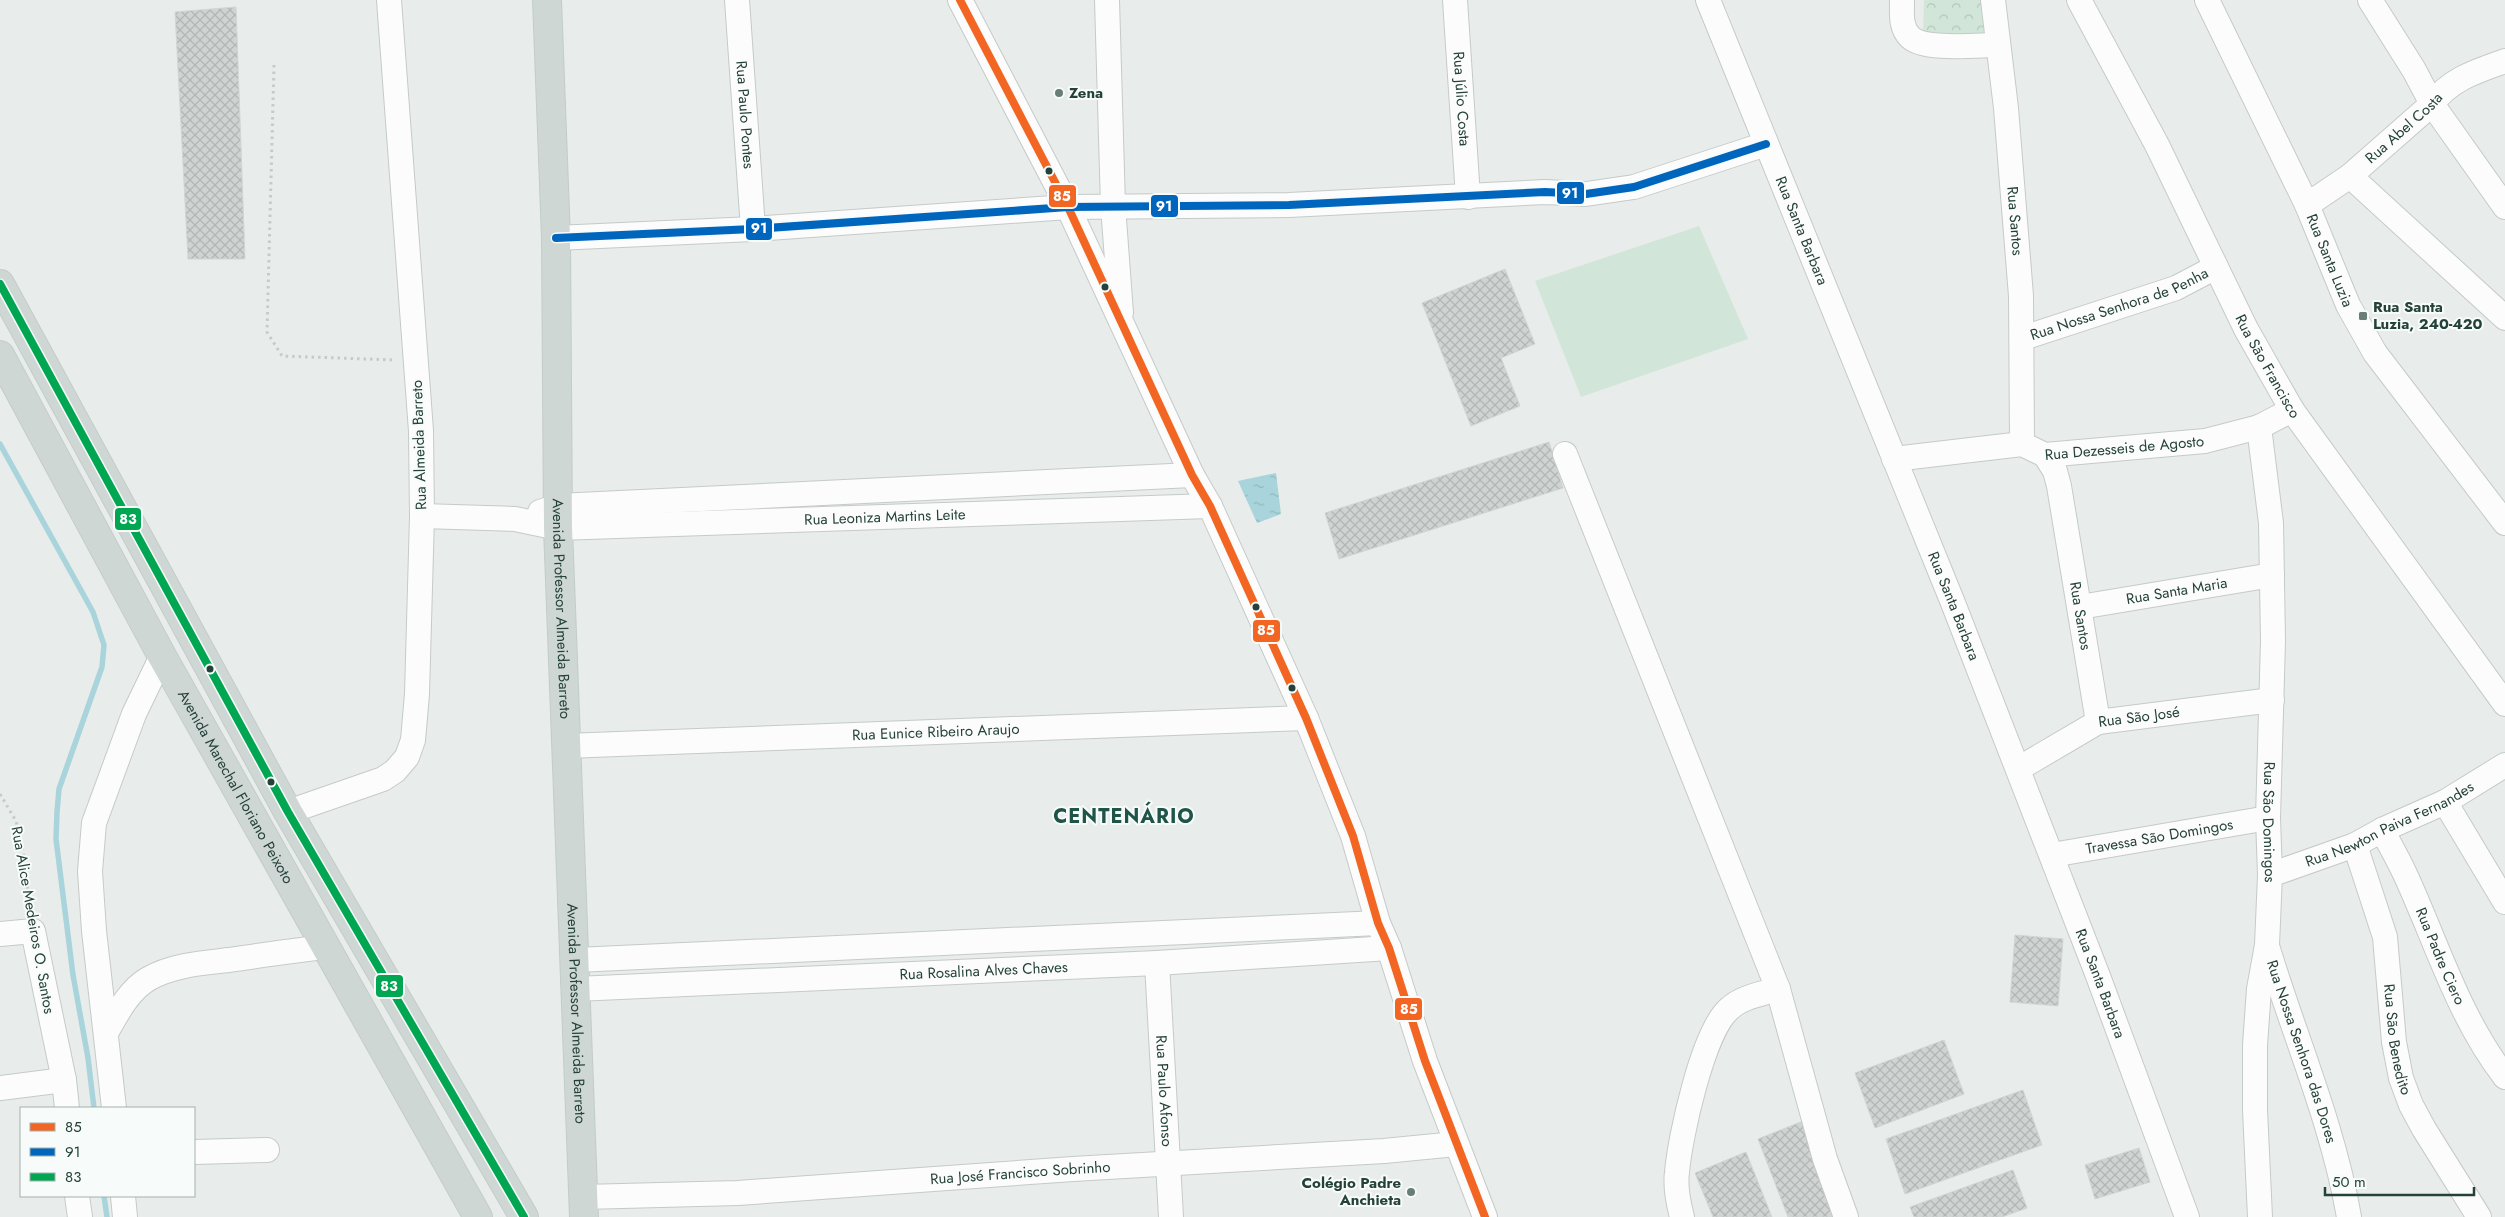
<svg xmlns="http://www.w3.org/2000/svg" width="2505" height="1217" font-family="Jost,sans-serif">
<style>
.park{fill:url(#park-crowns)}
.garden{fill:#d1e6d8}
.water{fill:url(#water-ripples)}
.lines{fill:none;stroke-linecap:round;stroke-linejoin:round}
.stream{stroke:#a9d4db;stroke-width:5.5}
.building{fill:url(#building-cross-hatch);stroke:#d1d6d4}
.minor-casing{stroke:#c5cac8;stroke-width:26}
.major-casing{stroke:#c3ccc9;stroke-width:30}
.path{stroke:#c3ccca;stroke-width:3;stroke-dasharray:2.5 4;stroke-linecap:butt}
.minor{stroke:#fcfcfc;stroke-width:24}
.major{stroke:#cfd7d5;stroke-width:28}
.bus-1-casing{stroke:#f7fbf9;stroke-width:11}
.bus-2-casing{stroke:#f7fbf9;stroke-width:11}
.bus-3-casing{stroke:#f7fbf9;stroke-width:11}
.bus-1{stroke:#f26522;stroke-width:8}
.bus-2{stroke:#0065bd;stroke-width:8}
.bus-3{stroke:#00a651;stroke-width:8}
.poi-dot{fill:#697e78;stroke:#f7fbf9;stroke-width:2}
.bus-dot{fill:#24423a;stroke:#f7fbf9;stroke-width:2}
.labels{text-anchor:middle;stroke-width:4;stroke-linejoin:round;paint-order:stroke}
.poi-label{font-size:15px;font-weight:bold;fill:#24423a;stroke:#f7fbf9;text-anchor:start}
.street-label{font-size:15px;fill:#24423a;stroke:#f7fbf9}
.district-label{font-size:20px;font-weight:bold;letter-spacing:1px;fill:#1f5548;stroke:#f7fbf9}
.line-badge{stroke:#f7fbf9;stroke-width:2}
.badge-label{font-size:14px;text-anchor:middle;font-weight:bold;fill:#fff}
</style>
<defs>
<pattern id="park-crowns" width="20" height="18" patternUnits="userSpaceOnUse" patternTransform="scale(1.25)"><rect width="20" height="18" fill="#d1e6d8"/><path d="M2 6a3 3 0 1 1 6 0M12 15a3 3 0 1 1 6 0" fill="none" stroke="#b3c6ba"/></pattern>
<pattern id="water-ripples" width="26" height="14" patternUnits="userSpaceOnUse" patternTransform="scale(1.25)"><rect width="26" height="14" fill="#a9d4db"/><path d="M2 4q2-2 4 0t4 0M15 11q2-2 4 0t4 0" fill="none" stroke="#91b7bd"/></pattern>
<pattern id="building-cross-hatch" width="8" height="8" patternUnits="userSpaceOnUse" patternTransform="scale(1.25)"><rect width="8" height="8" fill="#cfd4d2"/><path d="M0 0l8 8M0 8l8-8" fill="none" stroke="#b2b7b5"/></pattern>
</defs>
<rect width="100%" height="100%" fill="#e8edeb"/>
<path class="park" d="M1924,0H2001L1999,43L1923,42Z"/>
<path class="garden" d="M1699,226L1748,339L1581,397L1535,281Z"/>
<path class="water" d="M1276,473L1281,514L1257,523L1238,481Z"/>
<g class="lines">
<path class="stream" d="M0,444L93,612L104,645L102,667L59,789L57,812L56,839L73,975L88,1058L94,1108
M104,1196L107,1217"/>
</g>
<path class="building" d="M236,7L245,259H188L175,12Z
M1505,269L1535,344L1501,358L1520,406L1471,426L1422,303Z
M1549,442L1563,488L1339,559L1325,513Z
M2015,935L2063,939L2058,1006L2010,1002Z
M1944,1040L1964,1094L1875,1128L1855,1073Z
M2023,1090L2042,1145L1905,1194L1886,1139Z
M1803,1121L1840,1217H1788L1758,1139Z
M2139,1148L2150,1182L2095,1199L2085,1165Z
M1746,1152L1772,1217H1713L1695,1173Z
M2013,1170L2027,1208L2002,1217H1914L1910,1207Z"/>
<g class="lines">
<g class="minor-casing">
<g id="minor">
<path id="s1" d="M737,0L753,229"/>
<path d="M960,0L1068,207L1192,475L1210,506L1306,718L1353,836L1378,923L1389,948L1425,1061L1485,1217"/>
<path d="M1107,0L1113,206L1121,313"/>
<path id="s2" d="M1455,0L1468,197"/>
<path id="s3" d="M1708,0L1953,603L2098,976L2187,1217"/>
<path d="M1902,0C1902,13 1900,27 1910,37C1924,51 1978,45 1997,45"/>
<path id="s4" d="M1993,0L2006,108L2021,296L2022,444"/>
<path id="s5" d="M2079,0L2157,145L2246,329L2292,410L2505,704"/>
<path id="s6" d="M2207,0L2307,205L2348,305L2375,353L2505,523"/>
<path d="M2370,0L2414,70L2432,104L2505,207"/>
<path d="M2350,176L2505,318"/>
<path id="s7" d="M2307,205L2350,176L2432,104C2450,79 2477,71 2505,61"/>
<path d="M556,238L753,229L1068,207L1289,205L1545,192L1586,194L1634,187L1766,144"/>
<path id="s8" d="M2023,338L2176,288L2216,267"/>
<path id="s9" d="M2259,427L2271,523L2273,641L2268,818L2270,875L2267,945L2259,989L2255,1045V1110L2260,1217"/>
<path d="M1565,454L1778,989L1825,1159L1846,1217"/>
<path id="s10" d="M2045,455L2055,471L2059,486L2098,722"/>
<path id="s11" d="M1894,459L2022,444L2045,455L2205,441L2259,427L2292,410"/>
<path d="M540,512L558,506L1192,475"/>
<path id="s12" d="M422,516L515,519L558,528L1210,506"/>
<path id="s13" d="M2080,607L2272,575"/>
<path id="s14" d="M565,746L1306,718"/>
<path id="s15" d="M2018,769L2098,722L2272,700"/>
<path d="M2445,802L2505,902"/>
<path d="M288,812L383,779L395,771L407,757L413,740L417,694L422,516L421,431L389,0"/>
<path id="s16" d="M2382,830C2390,845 2398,859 2405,874C2437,943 2458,1016 2505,1077"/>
<path id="s17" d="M2355,845L2385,937L2394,1042L2401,1078L2411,1105L2424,1129L2479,1217"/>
<path id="s18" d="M2052,855L2268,818"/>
<path id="s19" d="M2270,875L2355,845L2382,830L2445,802L2505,765"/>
<path d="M0,934L33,931L64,1080L67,1108"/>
<path id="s20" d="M2268,949C2295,1038 2333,1124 2349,1217"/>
<path d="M576,960L1378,923"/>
<path id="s21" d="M1157,963L1171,1217"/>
<path id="s22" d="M576,989L1157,963L1389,948"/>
<path d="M106,1033C117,1014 128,991 148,979C172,965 202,963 229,960C261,955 293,951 324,947"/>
<path d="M0,1088L64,1080"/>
<path d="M114,1108L94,931L90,871L94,823L134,714L162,656"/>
<path d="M194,1152L267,1150"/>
<path d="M77,1196L80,1217"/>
<path d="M123,1196L125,1217"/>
<path id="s23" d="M583,1197L738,1193L1073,1169L1384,1151L1456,1144"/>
<path d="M1682,1217C1678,1202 1675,1187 1677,1172C1680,1137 1703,1031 1729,1009C1741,997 1762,994 1778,989"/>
</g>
</g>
<g class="major-casing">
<g id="major">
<path id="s24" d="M547,0L556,238L558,528L584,1217"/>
<path d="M0,284L288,812L524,1217"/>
<path id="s25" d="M0,355L162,656L478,1217"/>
</g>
</g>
<path class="path" d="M274,65L267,332L282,356L395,360
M0,794L16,821L23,851L30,911"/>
<use href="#minor" class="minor"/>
<use href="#major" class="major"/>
<g class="bus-1-casing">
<path id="bus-1" d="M960,0L1068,207L1192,475L1210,506L1306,718L1353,836L1378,923L1389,948L1425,1061L1485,1217"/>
</g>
<g class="bus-2-casing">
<path id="bus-2" d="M556,238L753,229L1068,207L1289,205L1545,192L1586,194L1634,187L1766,144"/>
</g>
<g class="bus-3-casing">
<path id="bus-3" d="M0,284L288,812L524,1217"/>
</g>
<use href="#bus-1" class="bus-1"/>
<use href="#bus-2" class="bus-2"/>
<use href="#bus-3" class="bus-3"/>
</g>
<g class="poi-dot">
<circle cx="1059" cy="93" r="5"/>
<rect x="2358" y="311" width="10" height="10" rx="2.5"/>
<circle cx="1411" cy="1192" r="5"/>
</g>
<g class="bus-dot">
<circle cx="1049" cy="171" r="4.5"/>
<circle cx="1105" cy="287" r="4.5"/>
<circle cx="1256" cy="607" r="4.5"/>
<circle cx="210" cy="669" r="4.5"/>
<circle cx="1292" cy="688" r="4.5"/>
<circle cx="271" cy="782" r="4.5"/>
</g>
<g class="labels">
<g class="poi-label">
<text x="1069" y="98">Zena</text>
<text x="2373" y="312">Rua Santa<tspan x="2373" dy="17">Luzia, 240-420</tspan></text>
<text x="1401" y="1188" text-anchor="end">Colégio Padre<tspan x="1401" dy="17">Anchieta</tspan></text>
</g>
<g class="street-label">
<text dy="5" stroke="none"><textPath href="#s2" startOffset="99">Rua Júlio Costa</textPath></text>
<text dy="5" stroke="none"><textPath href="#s1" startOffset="115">Rua Paulo Pontes</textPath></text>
<text dy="5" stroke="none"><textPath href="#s7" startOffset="124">Rua Abel Costa</textPath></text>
<text dy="5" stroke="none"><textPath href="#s4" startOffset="222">Rua Santos</textPath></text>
<text dy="5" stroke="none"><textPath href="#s3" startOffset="249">Rua Santa Barbara</textPath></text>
<text dy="5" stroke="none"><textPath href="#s6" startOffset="288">Rua Santa Luzia</textPath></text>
<text dy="5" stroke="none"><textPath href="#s8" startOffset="102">Rua Nossa Senhora de Penha</textPath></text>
<text dy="5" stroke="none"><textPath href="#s5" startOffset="412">Rua São Francisco</textPath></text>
<text transform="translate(419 445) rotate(-92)" y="5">Rua Almeida Barreto</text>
<text dy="5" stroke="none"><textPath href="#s11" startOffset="234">Rua Dezesseis de Agosto</textPath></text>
<text dy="5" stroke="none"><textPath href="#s12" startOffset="464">Rua Leoniza Martins Leite</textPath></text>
<text dy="5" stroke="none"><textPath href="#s13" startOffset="98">Rua Santa Maria</textPath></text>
<text dy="5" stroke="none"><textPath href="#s3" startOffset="654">Rua Santa Barbara</textPath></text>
<text dy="5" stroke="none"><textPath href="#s24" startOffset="609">Avenida Professor Almeida Barreto</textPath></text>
<text dy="5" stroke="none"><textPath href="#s10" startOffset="166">Rua Santos</textPath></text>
<text dy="5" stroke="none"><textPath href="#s15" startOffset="134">Rua São José</textPath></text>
<text dy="5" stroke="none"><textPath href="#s14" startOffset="371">Rua Eunice Ribeiro Araujo</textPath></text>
<text dy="5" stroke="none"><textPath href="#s25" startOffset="492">Avenida Marechal Floriano Peixoto</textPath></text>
<text dy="5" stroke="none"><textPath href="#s9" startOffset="396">Rua São Domingos</textPath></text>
<text dy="5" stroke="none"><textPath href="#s19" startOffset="130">Rua Newton Paiva Fernandes</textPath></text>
<text dy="5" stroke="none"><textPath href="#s18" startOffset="109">Travessa São Domingos</textPath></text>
<text transform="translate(33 920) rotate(80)" y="5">Rua Alice Medeiros O. Santos</text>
<text dy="5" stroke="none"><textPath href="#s16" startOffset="139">Rua Padre Ciero</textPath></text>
<text dy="5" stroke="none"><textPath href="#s22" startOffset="408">Rua Rosalina Alves Chaves</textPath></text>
<text dy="5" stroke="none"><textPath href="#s3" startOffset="1059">Rua Santa Barbara</textPath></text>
<text dy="5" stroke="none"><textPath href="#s24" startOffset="1014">Avenida Professor Almeida Barreto</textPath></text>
<text dy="5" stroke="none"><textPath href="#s17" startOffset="200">Rua São Benedito</textPath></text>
<text dy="5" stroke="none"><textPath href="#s20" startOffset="108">Rua Nossa Senhora das Dores</textPath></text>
<text dy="5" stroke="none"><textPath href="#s21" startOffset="128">Rua Paulo Afonso</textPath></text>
<text dy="5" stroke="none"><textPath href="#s23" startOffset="438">Rua José Francisco Sobrinho</textPath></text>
</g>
<g class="district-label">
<text x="1124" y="823">CENTENÁRIO</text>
</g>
</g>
<g class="line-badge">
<rect x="1556" y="181" width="29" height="24" rx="5" fill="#0065bd"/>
<rect x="1048" y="184" width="29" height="24" rx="5" fill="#f26522"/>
<rect x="1150" y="194" width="29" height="24" rx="5" fill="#0065bd"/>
<rect x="745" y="217" width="28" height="24" rx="5" fill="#0065bd"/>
<rect x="114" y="507" width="28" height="24" rx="5" fill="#00a651"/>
<rect x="1252" y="619" width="29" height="24" rx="5" fill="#f26522"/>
<rect x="375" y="974" width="29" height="24" rx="5" fill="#00a651"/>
<rect x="1394" y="997" width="29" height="24" rx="5" fill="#f26522"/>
</g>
<g class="badge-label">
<text x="1570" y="198">91</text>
<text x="1062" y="201">85</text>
<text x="1164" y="211">91</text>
<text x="759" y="233">91</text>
<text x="128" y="524">83</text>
<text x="1266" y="635">85</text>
<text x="389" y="991">83</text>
<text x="1409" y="1014">85</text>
</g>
<rect x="20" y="1107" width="175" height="90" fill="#f7fbf9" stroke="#a3b1ad"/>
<rect x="30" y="1123" width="25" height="8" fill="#f26522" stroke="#a3b1ad"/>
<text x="65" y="1132" font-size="15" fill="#24423a">85</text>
<rect x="30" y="1148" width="25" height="8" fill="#0065bd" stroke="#a3b1ad"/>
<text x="65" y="1157" font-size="15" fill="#24423a">91</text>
<rect x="30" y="1173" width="25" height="8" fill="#00a651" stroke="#a3b1ad"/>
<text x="65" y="1182" font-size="15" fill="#24423a">83</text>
<path d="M2325 1187v8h149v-8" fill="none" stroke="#24423a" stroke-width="2.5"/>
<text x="2332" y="1187" font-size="15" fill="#24423a" stroke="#f7fbf9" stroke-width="4" paint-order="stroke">50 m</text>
</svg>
